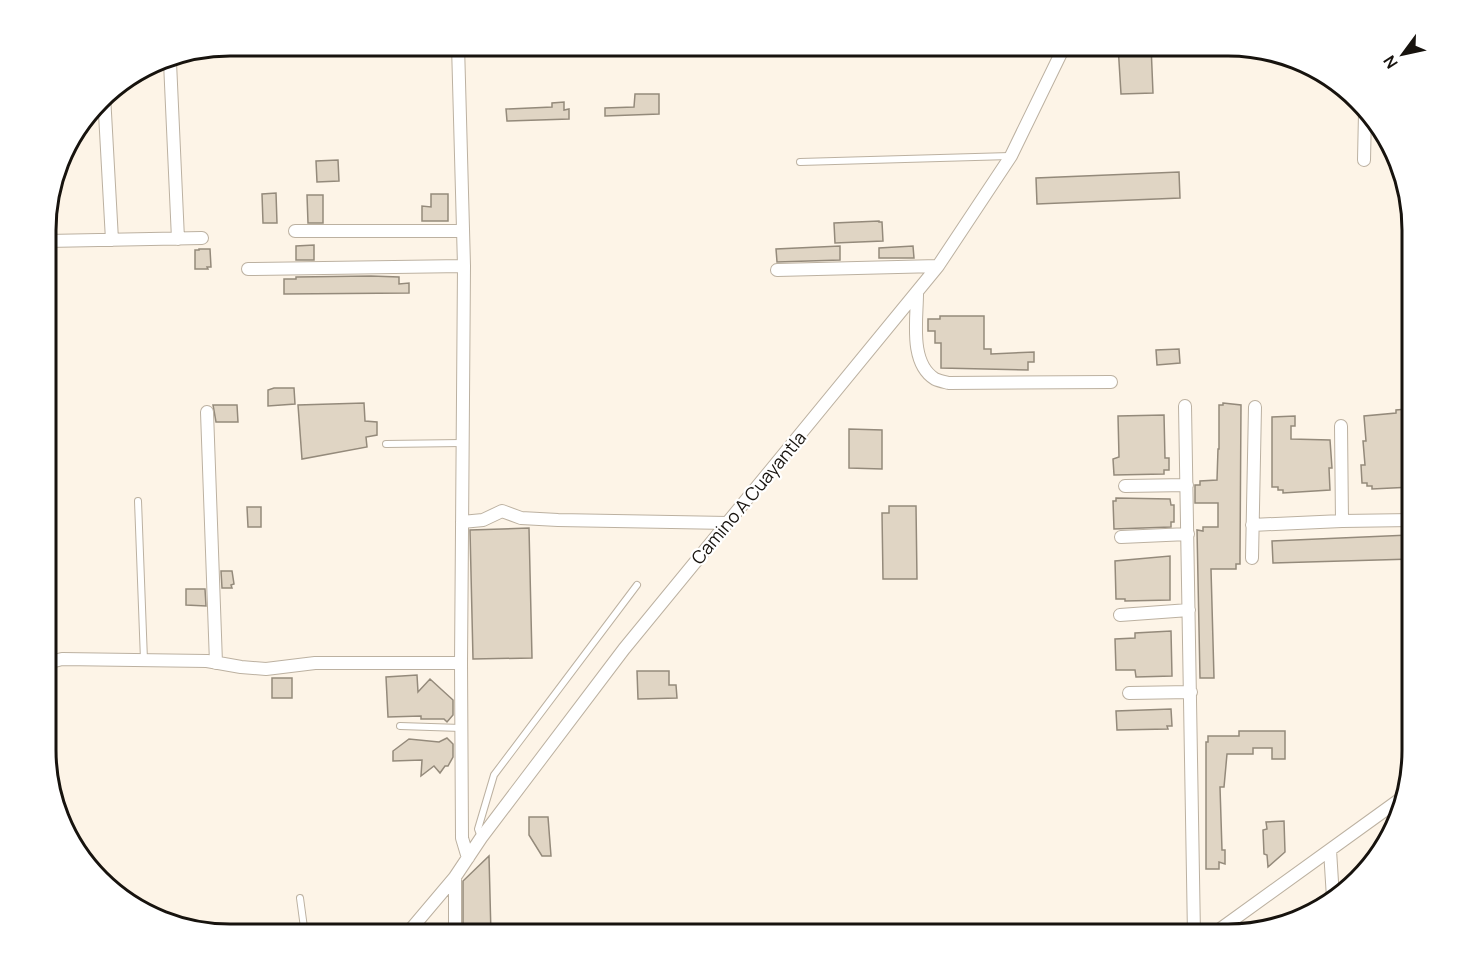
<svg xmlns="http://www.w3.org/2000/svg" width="1457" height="980" font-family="Manrope,sans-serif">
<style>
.building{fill:#e0d5c4;stroke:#948a7b;stroke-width:1.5}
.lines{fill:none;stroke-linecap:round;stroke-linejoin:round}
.lane-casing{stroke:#bcb1a1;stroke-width:8}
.street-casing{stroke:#bcb1a1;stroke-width:14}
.lane{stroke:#fff;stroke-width:6}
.street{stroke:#fff;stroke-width:12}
.labels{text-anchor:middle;stroke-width:4.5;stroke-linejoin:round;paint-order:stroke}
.street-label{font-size:18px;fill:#17130e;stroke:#fff}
.rim{fill:none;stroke:#17130e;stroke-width:3}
</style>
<rect width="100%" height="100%" fill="#fdf4e7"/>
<path class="building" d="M1118,45H1151L1153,93L1121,94Z
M635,94H659V114L605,116V108L634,107Z
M564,102V110L569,109V119L507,121L506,109L552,107V103Z
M338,160L339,181L317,182L316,161Z
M1179,172L1180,198L1037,204L1036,178Z
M276,193L277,223H263L262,194Z
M431,194H448V221H422V206L431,207Z
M307,195H323V223H308Z
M879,221V222H882L883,241L835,243L834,223Z
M314,245V260H296V246Z
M840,246V260L777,262L776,249Z
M913,246L914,258H879V248Z
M199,249H210L211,267H207L208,269H195V250H199Z
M371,276L399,277V284L409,283V293L284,294V279H296V277Z
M940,316H984V349H991V354L1034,352V362H1028V370L941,368V343H935V331H928V319H940Z
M1179,349L1180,363L1157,365L1156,350Z
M274,388H294L295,404L268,406V390Z
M364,403L365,421L377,422V435L366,437L367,447L302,459L298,405Z
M1223,403L1241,405L1240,557V564H1236V569H1211L1214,678H1200L1197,530L1203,531V527H1218V503H1195V485H1200V481L1217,480L1218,449H1219V405H1223Z
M213,405H237L238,422H216Z
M1407,409L1408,416H1412V487L1372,489V486H1367V483H1362L1361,465H1365L1363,441H1366L1364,416L1396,413V410Z
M1164,415L1165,458H1169V470H1164V474L1114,475L1113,459L1119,457L1118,416Z
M1295,416V426H1291V439L1330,440L1332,468H1329L1330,490L1283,493V490H1278V487H1272V417Z
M849,429L882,430V469L849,468Z
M1116,498L1170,499L1171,505H1174V522H1171V527L1114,529L1113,501H1116Z
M889,506H916L917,579H883L882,513H889Z
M247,507H261V527H248Z
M529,528L532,658L473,659L470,530Z
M1409,535V537H1412V559L1273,563L1272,541Z
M1170,556V600L1125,601V599H1116L1115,561Z
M221,571H232L234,584L231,585L232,588H222Z
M186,589H205L206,606L186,605Z
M1171,631L1172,676L1136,677L1135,670H1116L1115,639L1135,638V633Z
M637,671H669V685H676L677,698L638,699Z
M417,675L418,692L430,679L453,700V715L447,722L444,719H421V716L388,717L386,677Z
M272,678H292V698H272Z
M1171,709L1172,726H1167L1168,729L1117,730L1116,711Z
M1239,731H1285V759H1272V748H1253V754H1227L1224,787H1220L1222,850H1225V864L1219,862V869H1206V742H1208V736H1239Z
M447,738L453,744V757L448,766H445L440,773L434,766L421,776L422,760L393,761V751L409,739L439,742Z
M529,817H548L551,856H542L529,835Z
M1284,821L1285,852L1268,867L1267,855L1264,854L1263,830L1267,829L1266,822Z
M489,856L491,935H463V881Z"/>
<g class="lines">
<g class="lane-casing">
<path id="lane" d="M1189,52V45
M800,162L1010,156
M386,444L462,443
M138,501L144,660
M400,726L461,728
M481,837L478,829L494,775L637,585
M300,898L305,935"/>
</g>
<g class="street-casing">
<path id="street" d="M458,45L464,266L461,663L462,838L468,858
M153,63L170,62L178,239
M104,95L112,240
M1364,160L1365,113
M295,231H463
M47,241L202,238
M248,269L464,266
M777,270L938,266
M917,294C917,319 909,363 935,379C939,381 945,382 949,383L1111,382
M1185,406L1194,935
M207,412L216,663
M1341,426L1342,521
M1125,486L1187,485
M462,522L483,520L502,511L521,518L558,520L728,523
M1252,525L1342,521L1412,520
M1121,537L1188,534
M1252,558L1255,407
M1120,615L1189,610
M47,663L62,659L207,661L241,667L266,669L315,663H461
M1129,693L1191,692
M1330,850L1333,898
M455,877V935
M406,935L455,877L481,838L624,649L938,266L1011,156L1065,45
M1212,935L1399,800"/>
</g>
<use href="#lane" class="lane"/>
<use href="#street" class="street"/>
</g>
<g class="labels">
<g class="street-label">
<text transform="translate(749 498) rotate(-50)" y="6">Camino A Cuayantla</text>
</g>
</g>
<path d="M0 0H1457V980H0ZM230 56H1228A174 174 0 0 1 1402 230V750A174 174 0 0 1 1228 924H230A174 174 0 0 1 56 750V230A174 174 0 0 1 230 56Z" fill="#fff" fill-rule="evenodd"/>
<path class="rim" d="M230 56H1228A174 174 0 0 1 1402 230V750A174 174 0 0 1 1228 924H230A174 174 0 0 1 56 750V230A174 174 0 0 1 230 56Z"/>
<g transform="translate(1403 54) rotate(237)" stroke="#ffffff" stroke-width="4.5" paint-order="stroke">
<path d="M0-4.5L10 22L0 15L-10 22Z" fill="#17130e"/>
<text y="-9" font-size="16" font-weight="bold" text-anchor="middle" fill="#17130e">N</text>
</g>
</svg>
